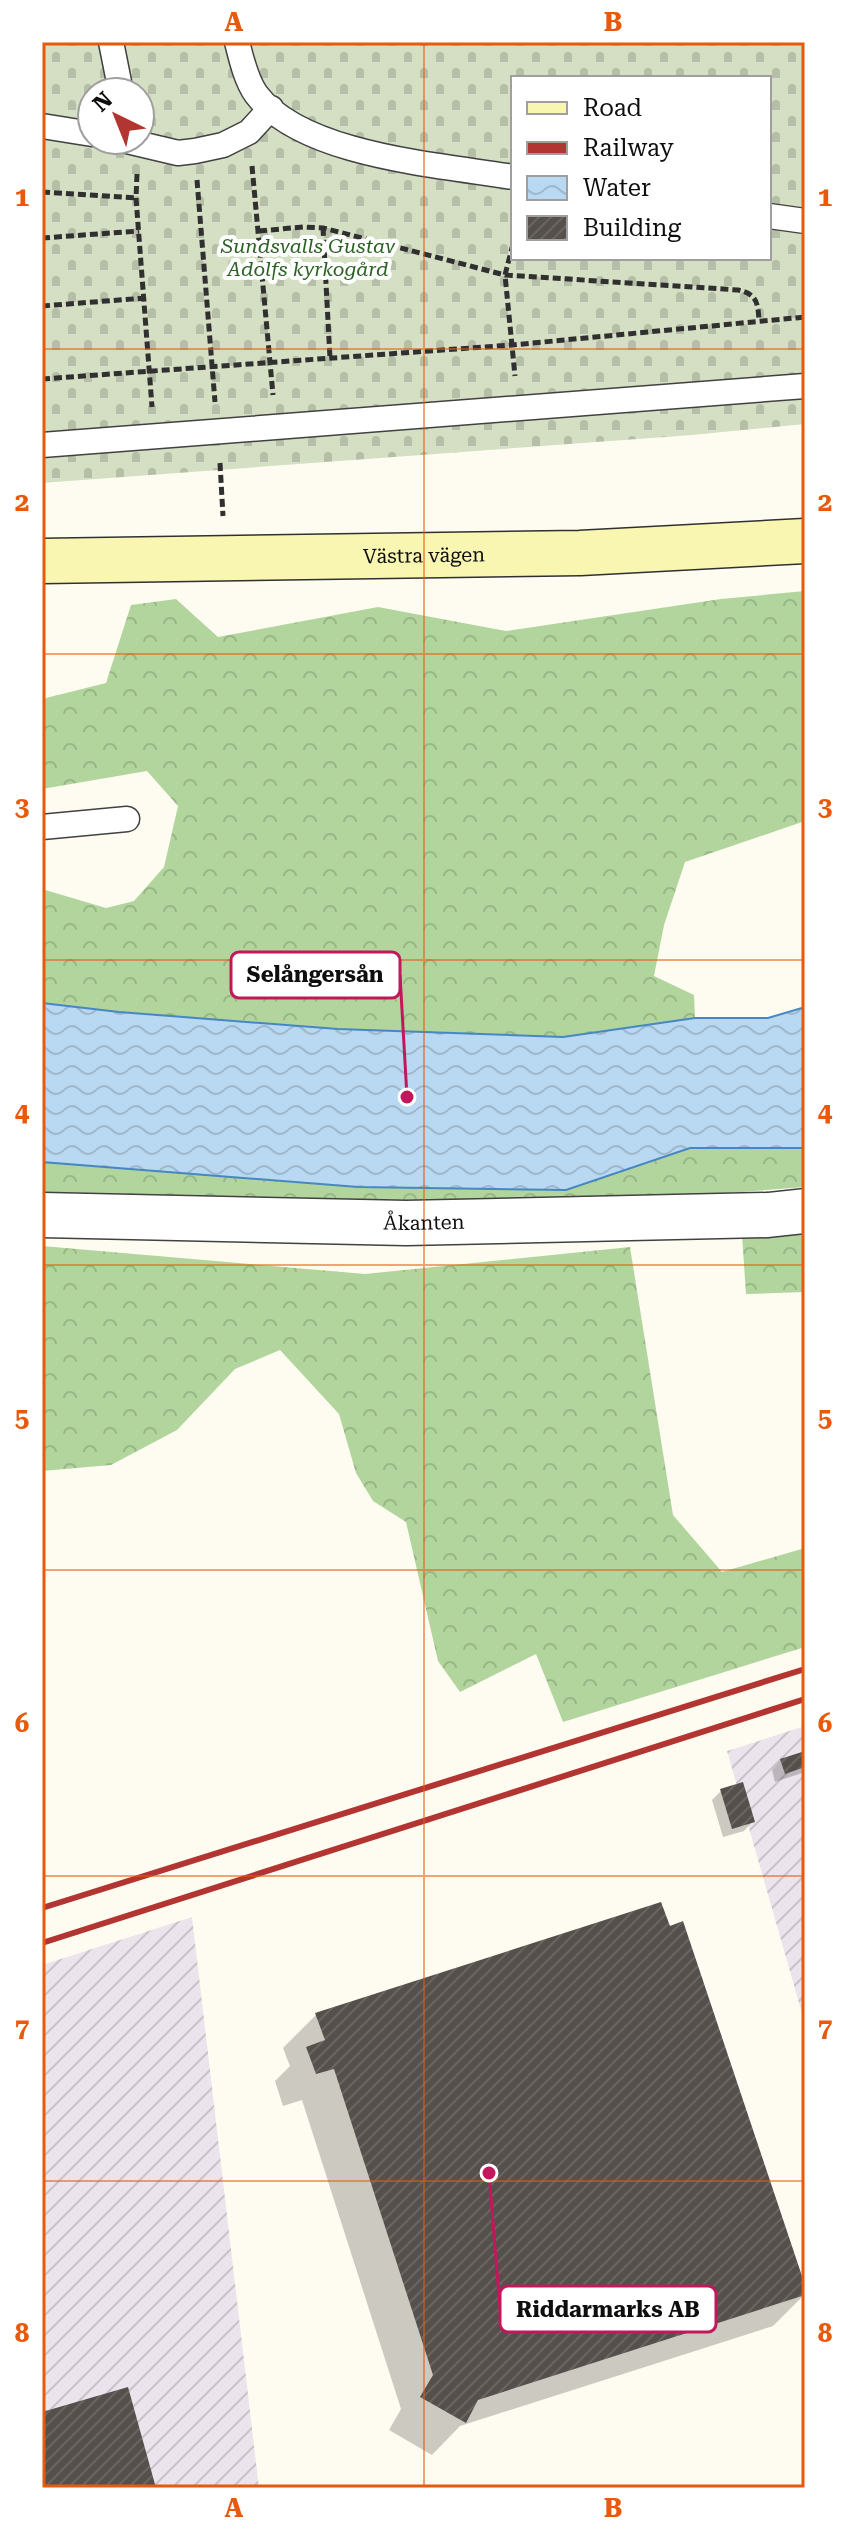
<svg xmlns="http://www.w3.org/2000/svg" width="847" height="2530" font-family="'Roboto Serif',serif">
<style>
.industrial{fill:url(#industrial-furrows)}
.forest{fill:url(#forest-crowns)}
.cemetery{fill:url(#cemetery-stones);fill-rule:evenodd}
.water{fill:url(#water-waves);stroke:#4787c2;stroke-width:2}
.shadow{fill:#0003}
.building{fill:url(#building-hatch)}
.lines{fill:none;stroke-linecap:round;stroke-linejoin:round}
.lane-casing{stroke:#414141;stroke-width:27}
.street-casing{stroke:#414141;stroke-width:47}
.secondary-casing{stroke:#303030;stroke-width:47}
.path{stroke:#303030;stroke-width:5;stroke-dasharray:8 4;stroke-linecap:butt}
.lane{stroke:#fff;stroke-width:24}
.street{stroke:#fff;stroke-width:44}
.secondary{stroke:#f8f6b1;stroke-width:44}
.rail{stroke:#b33532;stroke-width:6}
.grid{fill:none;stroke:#e8590c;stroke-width:2;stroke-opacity:0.55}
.labels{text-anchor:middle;stroke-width:8;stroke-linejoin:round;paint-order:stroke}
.park-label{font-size:20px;font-style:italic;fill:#2c6124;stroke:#fff}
.street-label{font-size:20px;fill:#0e0e0e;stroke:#fff}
.leader{fill:none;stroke:#c2185b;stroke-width:3}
.callout-dot{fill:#c2185b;stroke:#fff;stroke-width:3}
.callout{fill:#fff;stroke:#c2185b;stroke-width:3}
.callout-label{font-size:22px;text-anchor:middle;font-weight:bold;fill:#0e0e0e}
.neatline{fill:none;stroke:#e8590c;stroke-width:3}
.grid-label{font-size:26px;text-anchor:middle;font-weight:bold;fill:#e8590c}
</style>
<defs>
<pattern id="industrial-furrows" width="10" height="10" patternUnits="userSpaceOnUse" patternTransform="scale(2)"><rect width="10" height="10" fill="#ece4ec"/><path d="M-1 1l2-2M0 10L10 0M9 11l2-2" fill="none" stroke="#c9c2c9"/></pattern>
<pattern id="forest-crowns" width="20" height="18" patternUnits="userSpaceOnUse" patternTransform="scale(2)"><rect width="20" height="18" fill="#b2d59d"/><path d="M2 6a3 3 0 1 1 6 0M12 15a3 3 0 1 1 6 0" fill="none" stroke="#98b686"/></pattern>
<pattern id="cemetery-stones" width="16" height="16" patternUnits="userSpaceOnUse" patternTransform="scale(2)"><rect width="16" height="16" fill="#d4dfc3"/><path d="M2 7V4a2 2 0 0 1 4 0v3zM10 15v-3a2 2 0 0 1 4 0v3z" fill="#b5bea6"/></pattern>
<pattern id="water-waves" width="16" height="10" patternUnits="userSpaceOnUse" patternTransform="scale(2)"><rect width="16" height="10" fill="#b9d8f1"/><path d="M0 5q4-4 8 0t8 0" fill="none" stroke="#9eb8cd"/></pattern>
<pattern id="building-hatch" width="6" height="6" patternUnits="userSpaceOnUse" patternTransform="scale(2)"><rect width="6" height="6" fill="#56504c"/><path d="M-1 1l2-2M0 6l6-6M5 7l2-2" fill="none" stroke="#696561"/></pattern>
</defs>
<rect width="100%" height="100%" fill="#fefcf1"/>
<path class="industrial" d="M805,1726V2024L727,1751Z
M192,1917L259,2488H42V1965Z"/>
<path class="forest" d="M805,591V821L685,862L664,925L654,976L694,995L695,1018L563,1037L338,1029L119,1012L42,1003V889L106,908L134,901L164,867L178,806L147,771L42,789V699L106,683L131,605L176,599L218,637L378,607L506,631L721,599Z
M690,1148L805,1149V1187L492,1211L42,1200V1162L358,1187L566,1190Z
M805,1230V1292L746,1294L742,1235Z
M42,1246L365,1274L630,1247L673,1515L722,1572L805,1548V1647L563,1722L536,1654L460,1692L438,1661L406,1522L373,1501L356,1473L339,1414L280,1350L235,1369L177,1430L111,1465L42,1471Z"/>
<path class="cemetery" d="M42,42H805V424L692,435L42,483ZM513,78H769V258H513ZM92,92H140V140H92Z"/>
<path class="water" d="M42,1003L119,1012L338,1029L563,1037L695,1018H768L805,1007V1148H690L566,1190L358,1187L42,1162Z"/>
<path class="shadow" d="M805,1753V1772L775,1782L772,1770L781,1760Z
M721,1791L753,1821L744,1831L723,1837L712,1800Z
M660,1905L805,2294L773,2326L460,2426L432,2455L389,2430L401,2409L302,2100L283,2106L275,2081L290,2066L283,2048L316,2015Z"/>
<path class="building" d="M805,1751V1767L785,1774L780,1759Z
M743,1782L755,1822L732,1829L720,1789Z
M661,1902L670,1926L683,1921L805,2285V2295L478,2400L466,2423L420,2397L433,2375L334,2069L316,2074L306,2047L325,2040L315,2013Z
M128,2387L156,2488H42V2412Z"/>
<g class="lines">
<g class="lane-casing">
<path id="lane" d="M111,42L121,92
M237,42C241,58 246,80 256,94C302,156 441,165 513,177
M42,126L92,134
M123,140L178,153L195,151L223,145L249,132L271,108
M769,216L805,221
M42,445L805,386
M42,827L127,819"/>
</g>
<g class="street-casing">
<g id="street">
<path id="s1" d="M42,1215L406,1223L768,1215L805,1211"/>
</g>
</g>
<g class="secondary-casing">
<g id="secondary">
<path id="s2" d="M42,561L580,553L805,541"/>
</g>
</g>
<path class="path" d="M252,166L273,395
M137,174L136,198L152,407
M197,180L215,402
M42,192L136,198
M323,228L330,358
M259,231L303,227L323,228L505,275L738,290C757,294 758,303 759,321
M42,238L139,231
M513,244L505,275L515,376
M42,306L145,298
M42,379L512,345L805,317
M220,463L223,516"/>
<use href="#lane" class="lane"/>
<use href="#street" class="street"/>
<use href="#secondary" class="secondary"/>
<path class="rail" d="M42,1908L805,1669
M42,1943L805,1699"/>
</g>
<path class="grid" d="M424,42V2488M42,349H805M42,654H805M42,960H805M42,1265H805M42,1570H805M42,1876H805M42,2181H805"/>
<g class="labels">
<g class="park-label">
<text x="308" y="253">Sundsvalls Gustav<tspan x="308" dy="23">Adolfs kyrkogård</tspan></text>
</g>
<g class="street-label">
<text dy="7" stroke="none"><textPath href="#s2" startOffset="382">Västra vägen</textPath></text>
<text dy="7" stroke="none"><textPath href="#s1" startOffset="382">Åkanten</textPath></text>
</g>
</g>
<path class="leader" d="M407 1097L400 975M489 2173L500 2309"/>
<g class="callout-dot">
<circle cx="407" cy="1097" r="8"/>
<circle cx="489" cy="2173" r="8"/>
</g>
<g class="callout">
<rect x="231" y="952" width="169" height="46" rx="8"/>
<rect x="500" y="2286" width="216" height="46" rx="8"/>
</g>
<g class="callout-label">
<text x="315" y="982">Selångersån</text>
<text x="608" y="2317">Riddarmarks AB</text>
</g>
<rect width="847" height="2530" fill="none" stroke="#ffffff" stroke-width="88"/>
<rect x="511" y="76" width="260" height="184" fill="#ffffff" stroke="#9f9f9f" stroke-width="2"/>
<rect x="527" y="102" width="40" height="12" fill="#f8f6b1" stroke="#9f9f9f" stroke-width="2"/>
<text x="583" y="116" font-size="24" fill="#0e0e0e">Road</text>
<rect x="527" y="142" width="40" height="12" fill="#b33532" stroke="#9f9f9f" stroke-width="2"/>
<text x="583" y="156" font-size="24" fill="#0e0e0e">Railway</text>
<rect x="527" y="176" width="40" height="24" fill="url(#water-waves)" stroke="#9f9f9f" stroke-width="2"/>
<text x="583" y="196" font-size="24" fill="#0e0e0e">Water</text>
<rect x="527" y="216" width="40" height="24" fill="url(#building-hatch)" stroke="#9f9f9f" stroke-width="2"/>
<text x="583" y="236" font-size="24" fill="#0e0e0e">Building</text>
<g transform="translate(116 116) rotate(317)"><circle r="38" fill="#ffffff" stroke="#9f9f9f" stroke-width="2"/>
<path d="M0-6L14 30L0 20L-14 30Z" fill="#b33532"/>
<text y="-12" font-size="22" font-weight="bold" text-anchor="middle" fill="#0e0e0e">N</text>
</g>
<rect x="44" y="44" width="759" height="2442" class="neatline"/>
<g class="grid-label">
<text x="234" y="31">A</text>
<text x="613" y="31">B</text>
<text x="22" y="206">1</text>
<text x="825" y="206">1</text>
<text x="22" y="511">2</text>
<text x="825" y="511">2</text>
<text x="22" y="816">3</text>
<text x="825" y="816">3</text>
<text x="22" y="1121">4</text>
<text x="825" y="1121">4</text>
<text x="22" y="1427">5</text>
<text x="825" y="1427">5</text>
<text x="22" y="1732">6</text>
<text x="825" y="1732">6</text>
<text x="22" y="2037">7</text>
<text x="825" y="2037">7</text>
<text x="22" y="2342">8</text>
<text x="825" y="2342">8</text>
<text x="234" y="2517">A</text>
<text x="613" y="2517">B</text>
</g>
</svg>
